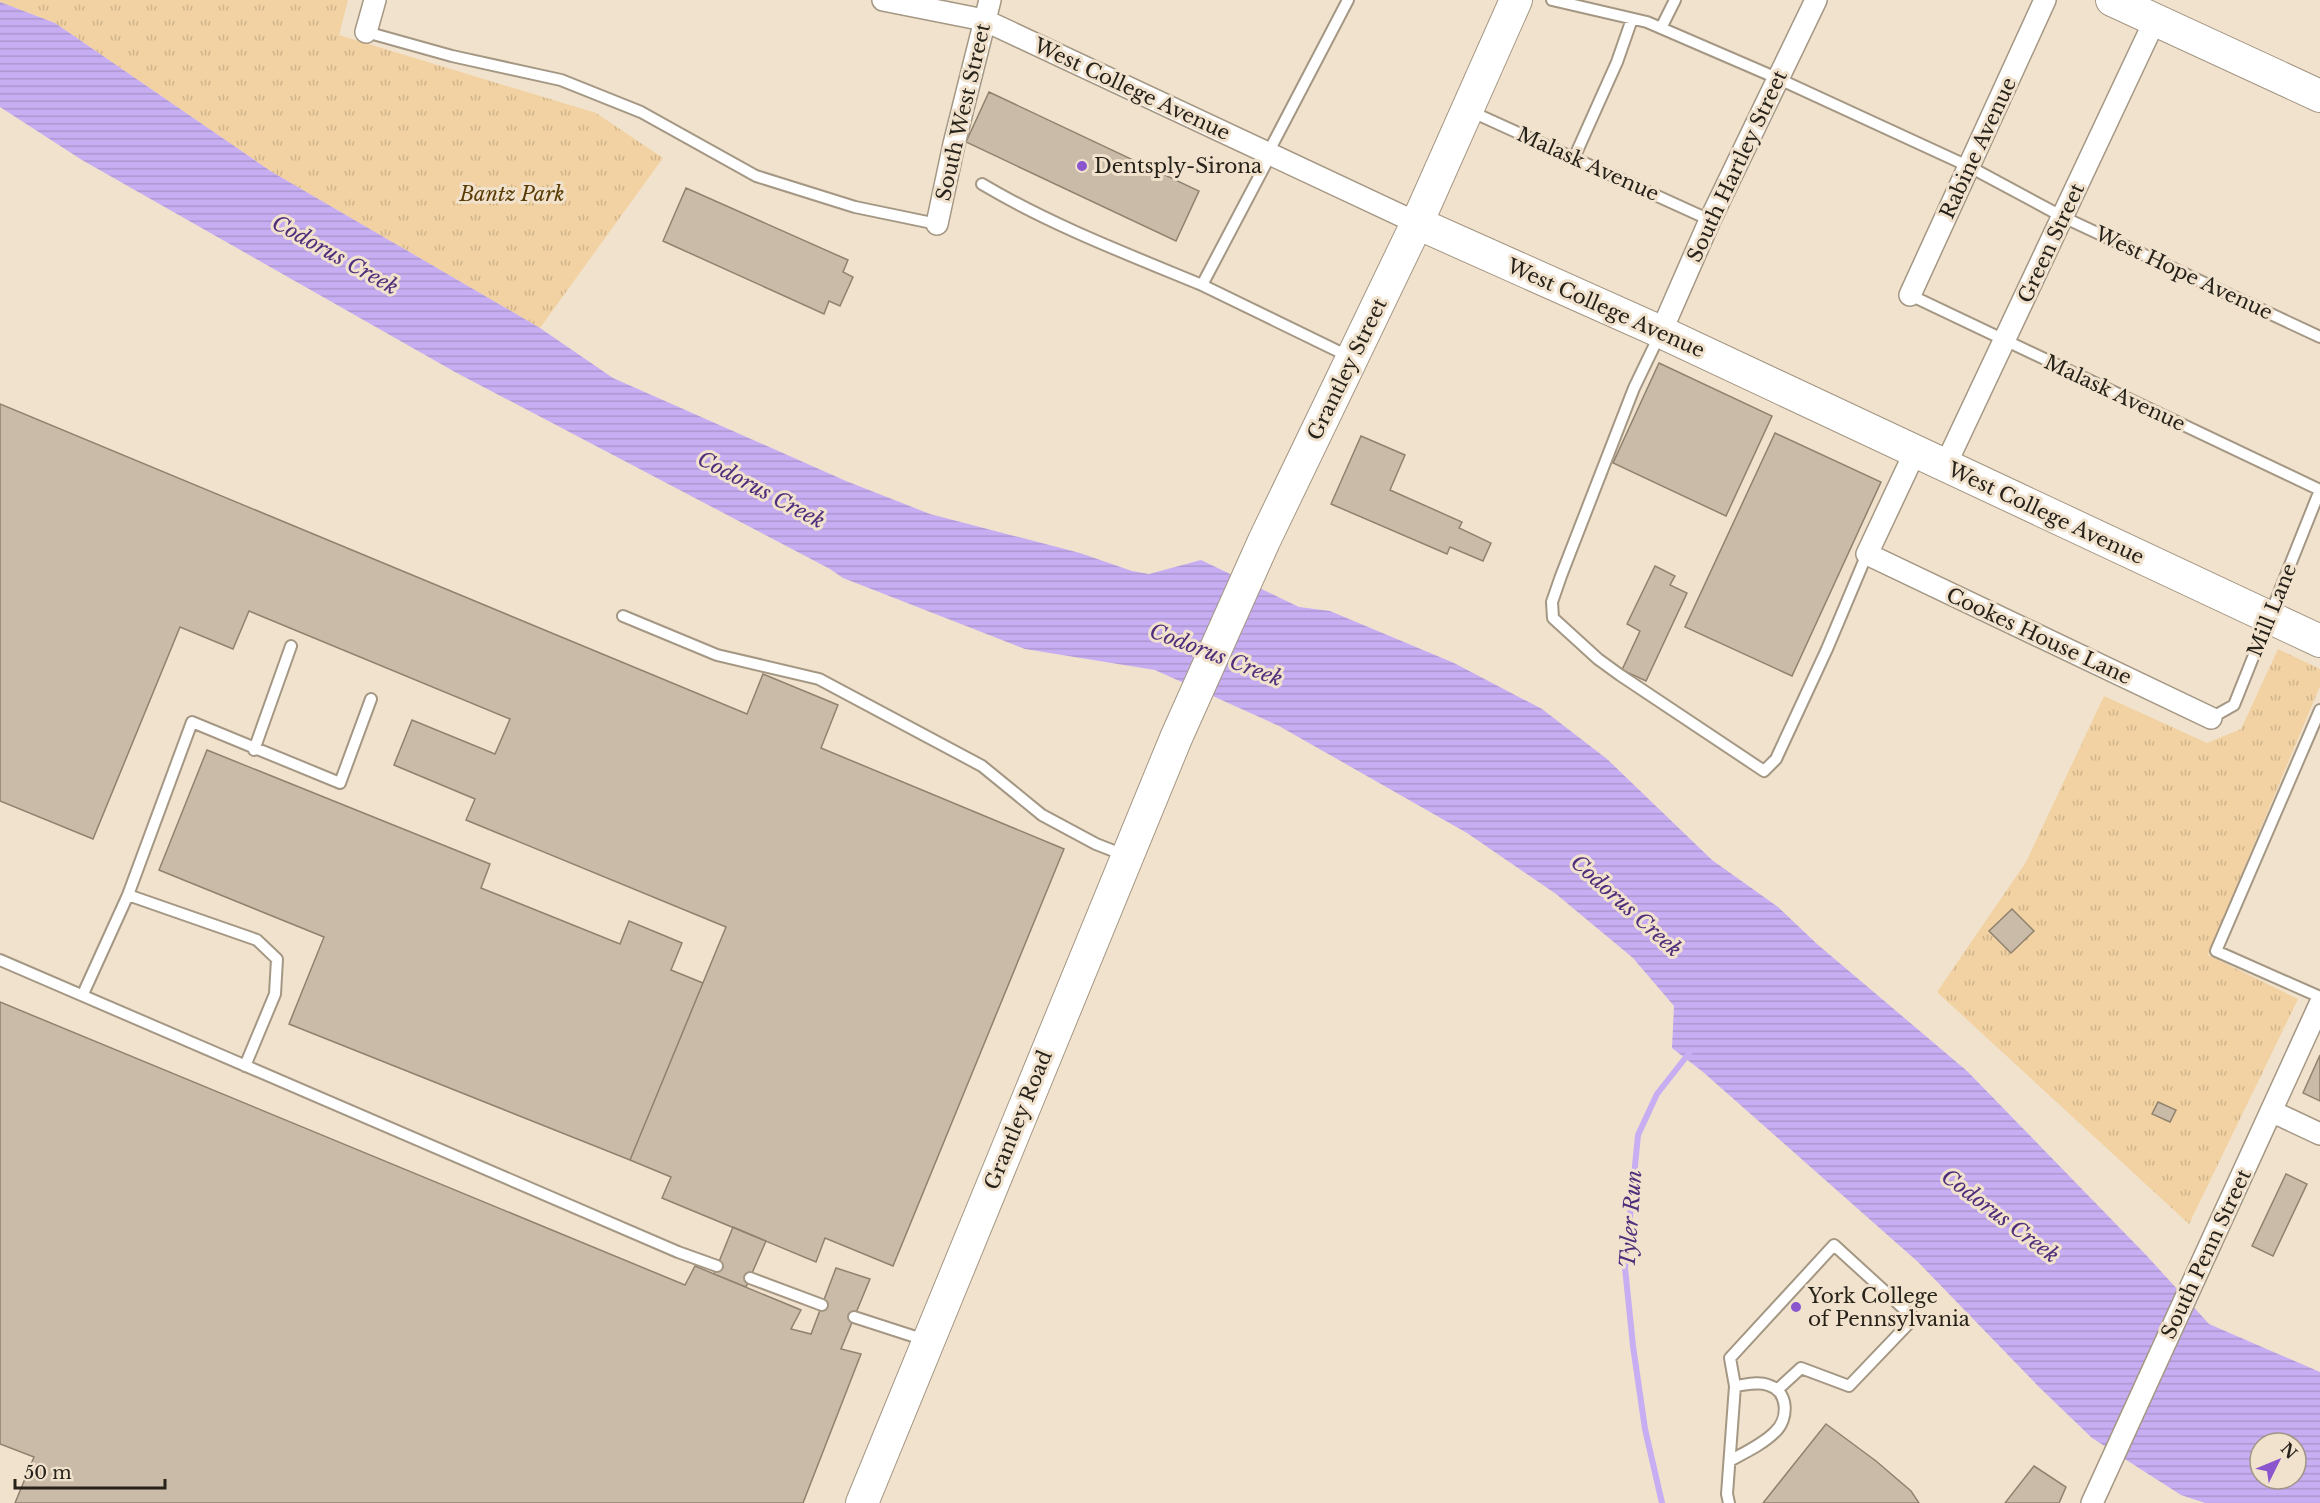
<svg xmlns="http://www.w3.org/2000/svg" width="2320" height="1503" font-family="'Libre Baskerville',serif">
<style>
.grass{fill:url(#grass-tufts)}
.water{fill:url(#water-rules);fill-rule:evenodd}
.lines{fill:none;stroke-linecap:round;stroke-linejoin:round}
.stream{stroke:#c7aef2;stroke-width:6}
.building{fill:#c9bba7;stroke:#8f826e;stroke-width:1.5}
.lane-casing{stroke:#a49783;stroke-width:14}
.street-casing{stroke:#a49783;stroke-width:24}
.secondary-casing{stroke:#a49783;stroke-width:34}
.lane{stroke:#fff;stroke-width:10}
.street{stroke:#fff;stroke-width:21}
.secondary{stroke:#fff;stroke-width:32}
.poi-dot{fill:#8a55cd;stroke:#f1e2cd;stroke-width:2}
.labels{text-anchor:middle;stroke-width:6;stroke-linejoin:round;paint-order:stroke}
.street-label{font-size:20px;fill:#27221a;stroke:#f1e2cd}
.poi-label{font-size:20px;fill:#27221a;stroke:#f1e2cd;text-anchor:start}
.park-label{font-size:20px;font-style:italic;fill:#593c05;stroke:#f1e2cd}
.water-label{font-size:21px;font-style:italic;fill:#502e7b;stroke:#f1e2cd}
</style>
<defs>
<pattern id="grass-tufts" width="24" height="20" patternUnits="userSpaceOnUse" patternTransform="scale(1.5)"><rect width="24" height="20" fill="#f2d2a2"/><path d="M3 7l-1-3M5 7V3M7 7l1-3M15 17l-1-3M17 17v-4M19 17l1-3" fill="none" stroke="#d0b48b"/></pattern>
<pattern id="water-rules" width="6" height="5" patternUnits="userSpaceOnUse" patternTransform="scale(1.5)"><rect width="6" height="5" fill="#c7aef2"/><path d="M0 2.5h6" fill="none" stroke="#ab95cf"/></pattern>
</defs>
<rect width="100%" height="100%" fill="#f1e2cd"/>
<path class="grass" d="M0,0H348L339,35L596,113L663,158L540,328L272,172L55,23L0,2Z
M2278,649L2320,669V686L2208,955L2298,999L2189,1224L1937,992L2026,862L2104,696L2207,743L2241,729Z"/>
<path class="water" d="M0,2L55,23L272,172L540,328L613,378L846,481L930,514L1080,553L1132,571L1149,574L1201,560L1299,607L1330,611L1454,663L1542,709L1607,759L1712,860L1778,907L1817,944L1967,1071L2147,1256L2209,1324L2320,1372V1503H2205L2181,1495L2092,1438L2038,1386L1918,1262L1703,1072L1672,1048L1674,1006L1633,958L1556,894L1467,833L1279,726L1155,670L1025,649L843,578L830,569L455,372L82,160L0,107ZM2260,1443H2296V1479H2260Z"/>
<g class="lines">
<path class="stream" d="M1662,1503L1645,1429L1633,1346L1625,1268L1638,1135L1657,1094L1690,1052"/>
</g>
<path class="building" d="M989,92L1199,191L1176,241L966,142Z
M686,188L848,260L843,272L853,277L840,306L829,301L824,314L663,241Z
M1659,363L1772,416L1726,516L1613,463Z
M0,404L747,714L763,674L838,705L821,748L1064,849L893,1266L825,1238L816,1262L662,1198L671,1177L630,1160L726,927L466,820L475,799L394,765L412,720L495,754L510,719L249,611L233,649L180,627L93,839L0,801Z
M1775,433L1881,482L1792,676L1685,627Z
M1361,436L1405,455L1390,490L1462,522L1459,528L1491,543L1483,561L1450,547L1447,554L1331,504Z
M1655,566L1675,576L1670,585L1687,593L1646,681L1622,670L1640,631L1627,624Z
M207,750L490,864L481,888L620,944L629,921L682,943L671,970L703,983L630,1160L289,1024L324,937L159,870Z
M2012,909L2034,931L2011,953L1989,931Z
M0,1002L685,1285L695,1266L714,1274L801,1310L791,1329L811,1334L836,1268L870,1279L841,1349L861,1354L803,1503H15L34,1457L0,1444Z
M2320,1055V1101L2303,1093Z
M2158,1102L2176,1110L2170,1122L2152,1114Z
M2286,1174L2307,1184L2273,1256L2252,1246Z
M733,1227L766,1241L746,1287L714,1274Z
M1826,1424L1876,1461L1911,1491L1919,1503H1763Z
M2034,1466L2066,1487L2059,1503H2005Z"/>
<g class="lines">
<g class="lane-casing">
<path id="lane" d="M1552,0L1647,22L1779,79L1970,167L2063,217L2320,337
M1661,28L1675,0
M366,32L452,56L561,80L641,112L756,176L855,207L937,224
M1470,111L1710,220
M1268,153L1348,0
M1271,154L1202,285L1350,357
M1574,158L1617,62L1632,19
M982,184C1051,225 1127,254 1202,285
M1910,295L2320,490
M1660,334L1634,388L1561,576L1552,602L1553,618L1598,659L1620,675L1764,771L1776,759L1827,649L1867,554
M623,616L717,655L819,679L982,766L1042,815L1096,844L1124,855
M2320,710L2216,951L2320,997
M2211,718L2234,705L2320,490
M254,750L291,646
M128,895L192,722L340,783L371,699
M0,960L678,1252L717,1266
M83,994L128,895L257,940L277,959L275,994L245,1066
M750,1278L822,1305
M854,1317L925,1340
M1731,1460C1746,1452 1763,1444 1775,1432C1789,1419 1789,1391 1768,1385C1758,1381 1745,1385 1735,1386
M1729,1503L1727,1494L1735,1386L1730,1358L1834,1245L1914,1318L1849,1386L1801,1368L1777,1390"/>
</g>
<g class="street-casing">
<path id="street" d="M883,0L984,20L1417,223
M366,32L375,0
M937,224L954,144L990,0
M1910,295L2045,0
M1661,332L1710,220L1816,0
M1915,452L1867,554L2211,718
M1945,466L2155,20
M2271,1111L2320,1134
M2092,1503L2320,1004"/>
</g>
<g class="secondary-casing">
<path id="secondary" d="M2112,0L2320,96
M1417,223L1661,332L2320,641
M862,1503L1176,738L1264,541L1417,223L1516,0"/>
</g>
<use href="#lane" class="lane"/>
<use href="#street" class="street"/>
<use href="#secondary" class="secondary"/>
</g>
<g class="poi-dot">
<circle cx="1082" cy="166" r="6"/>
<circle cx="1796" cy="1307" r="6"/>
</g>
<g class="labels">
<g class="street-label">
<text transform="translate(1132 89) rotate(25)" y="7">West College Avenue</text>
<text transform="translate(963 112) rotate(-77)" y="7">South West Street</text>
<text transform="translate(1978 148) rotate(-65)" y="7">Rabine Avenue</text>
<text transform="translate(1588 164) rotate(24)" y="7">Malask Avenue</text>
<text transform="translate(1737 166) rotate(-65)" y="7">South Hartley Street</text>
<text transform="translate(2051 243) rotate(-65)" y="7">Green Street</text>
<text transform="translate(2184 273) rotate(25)" y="7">West Hope Avenue</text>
<text transform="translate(1606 308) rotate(24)" y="7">West College Avenue</text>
<text transform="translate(1347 369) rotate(-64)" y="7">Grantley Street</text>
<text transform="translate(2115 393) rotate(25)" y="7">Malask Avenue</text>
<text transform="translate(2046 513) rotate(25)" y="7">West College Avenue</text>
<text transform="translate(2272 610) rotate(-68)" y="7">Mill Lane</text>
<text transform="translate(2039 636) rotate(25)" y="7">Cookes House Lane</text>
<text transform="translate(1018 1120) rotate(-68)" y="7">Grantley Road</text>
<text transform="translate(2206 1254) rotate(-65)" y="7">South Penn Street</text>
</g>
<g class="poi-label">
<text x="1094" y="173">Dentsply-Sirona</text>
<text x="1808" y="1303">York College<tspan x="1808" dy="23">of Pennsylvania</tspan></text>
</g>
<g class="park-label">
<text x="512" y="201">Bantz Park</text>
</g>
<g class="water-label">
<text transform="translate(335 255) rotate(29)" y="7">Codorus Creek</text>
<text transform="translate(761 490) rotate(28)" y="7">Codorus Creek</text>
<text transform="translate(1216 655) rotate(21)" y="7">Codorus Creek</text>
<text transform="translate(1626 906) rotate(42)" y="7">Codorus Creek</text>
<text transform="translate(2000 1216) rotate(37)" y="7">Codorus Creek</text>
<text transform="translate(1631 1219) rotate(-86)" y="7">Tyler Run</text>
</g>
</g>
<g transform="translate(2278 1461) rotate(47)"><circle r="28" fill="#f1e2cd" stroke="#a09585" stroke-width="1.5"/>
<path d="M0-4.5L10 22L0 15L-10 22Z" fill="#8a55cd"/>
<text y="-9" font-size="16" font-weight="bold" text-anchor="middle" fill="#27221a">N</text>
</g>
<path d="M15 1479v9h150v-9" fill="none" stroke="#27221a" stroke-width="3"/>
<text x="24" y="1479" font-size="18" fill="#27221a" stroke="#f1e2cd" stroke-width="4.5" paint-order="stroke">50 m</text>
</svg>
